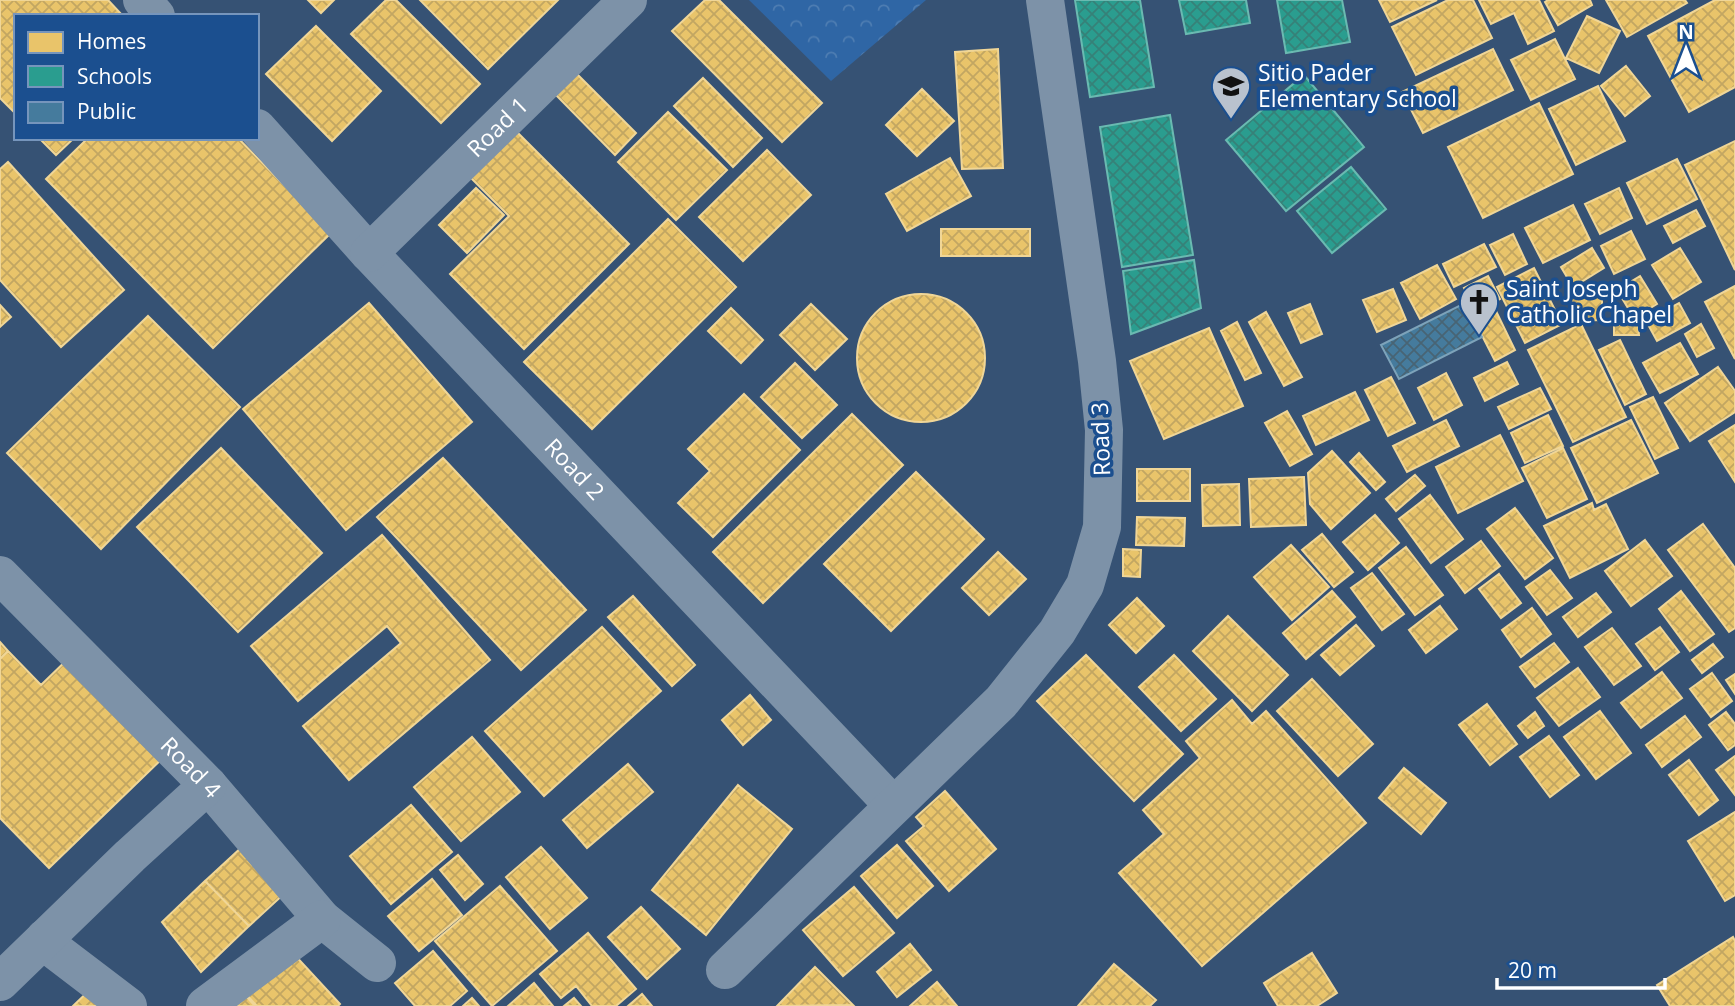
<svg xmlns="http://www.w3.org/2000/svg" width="1735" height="1006" font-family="'Open Sans',sans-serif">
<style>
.forest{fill:url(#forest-crowns)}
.homes{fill:url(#homes-cross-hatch);stroke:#f0d697;stroke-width:2}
.schools{fill:url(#schools-cross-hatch);stroke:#6abab1;stroke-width:2}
.public{fill:url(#public-cross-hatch);stroke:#7da3ba;stroke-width:2}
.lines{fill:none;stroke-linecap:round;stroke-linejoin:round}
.street{stroke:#7d92a8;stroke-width:38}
.labels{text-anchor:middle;stroke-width:7;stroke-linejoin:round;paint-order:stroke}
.poi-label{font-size:23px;fill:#fff;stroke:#1b4f8f;text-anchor:start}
.street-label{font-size:23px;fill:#fff;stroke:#1b4f8f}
</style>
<defs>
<pattern id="forest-crowns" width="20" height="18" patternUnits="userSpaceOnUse" patternTransform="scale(1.75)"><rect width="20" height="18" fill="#2f66a5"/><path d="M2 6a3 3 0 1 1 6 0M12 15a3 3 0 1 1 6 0" fill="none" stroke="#4e7db2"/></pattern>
<pattern id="homes-cross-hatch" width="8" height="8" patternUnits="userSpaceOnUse" patternTransform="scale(1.75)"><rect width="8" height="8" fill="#e9c46a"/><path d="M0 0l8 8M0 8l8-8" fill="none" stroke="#c2a662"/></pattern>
<pattern id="schools-cross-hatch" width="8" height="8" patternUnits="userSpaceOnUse" patternTransform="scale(1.75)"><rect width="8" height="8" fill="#2a9d8f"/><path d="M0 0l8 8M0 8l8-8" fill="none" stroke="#368178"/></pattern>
<pattern id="public-cross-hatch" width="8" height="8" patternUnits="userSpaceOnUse" patternTransform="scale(1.75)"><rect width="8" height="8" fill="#457b9d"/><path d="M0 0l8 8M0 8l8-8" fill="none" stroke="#486474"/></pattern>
</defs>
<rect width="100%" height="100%" fill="#365274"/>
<path class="forest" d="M749,0H926L831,81Z"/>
<path class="homes" d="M0,0H108L123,16H16V114L0,98Z
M308,0H334L321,13Z
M386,0H396L480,84L441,123L351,34Z
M420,0H558L488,69Z
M705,0H719L822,103L782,142L672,31Z
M1379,0H1437L1390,22Z
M1448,0H1473L1492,38L1416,75L1392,27Z
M1479,0H1539L1554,31L1528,44L1514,13L1491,24Z
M1548,0H1590L1592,5L1558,25L1545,2Z
M1606,0H1685L1687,3L1627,37Z
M1715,0H1735V87L1689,112L1648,36Z
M1587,16L1620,31L1599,73L1566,58Z
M316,26L381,91L332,141L266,74Z
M1555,39L1575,79L1531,100L1511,60Z
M998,49L1003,168L962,169L955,52Z
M1493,49L1513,90L1423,133L1402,92Z
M1626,66L1650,96L1625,116L1601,86Z
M575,72L636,133L615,155L554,93Z
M703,78L762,138L733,167L674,106Z
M1598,86L1625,141L1576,165L1549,109Z
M922,89L954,121L917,156L886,125Z
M1539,103L1573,174L1483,218L1448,147Z
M668,112L727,170L676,220L618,162Z
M512,127L629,244L524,349L450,274L509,216L466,173Z
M39,138H74L56,155Z
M88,138H238L331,233L213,348L46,179Z
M1735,141V270L1685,165Z
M767,150L811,195L743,261L699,217Z
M950,158L971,196L907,231L886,194Z
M1677,159L1697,199L1647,224L1627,183Z
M8,162L124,290L61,347L0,280V169Z
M476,188L504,215L467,253L439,225Z
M1619,188L1632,218L1600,234L1585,204Z
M1573,205L1590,240L1543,263L1525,228Z
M1696,210L1705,226L1673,243L1664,226Z
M668,219L736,287L592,429L524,362Z
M941,229H1030V256H941Z
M1631,231L1645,259L1614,274L1601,246Z
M1513,234L1527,264L1505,275L1490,245Z
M1484,244L1496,267L1454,287L1443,264Z
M1592,248L1604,268L1573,287L1561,267Z
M1680,248L1701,282L1673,299L1652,265Z
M1437,265L1456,299L1420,319L1401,283Z
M1534,268L1562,324L1525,343L1497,287Z
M1488,276L1500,299L1475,311L1464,288Z
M1640,276L1657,304L1634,318L1617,290Z
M1735,286V359L1705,302Z
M1393,289L1406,320L1377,332L1363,300Z
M857 358a64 64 0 1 1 128 0a64 64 0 1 1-128 0Z
M1602,296V320L1570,321L1569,297Z
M369,303L472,422L346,530L243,409Z
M1679,303L1690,323L1657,341L1646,321Z
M811,304L847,339L815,370L780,335Z
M1310,304L1322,334L1301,343L1288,313Z
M0,305L11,317L0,327Z
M731,308L763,340L741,363L708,331Z
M1495,309L1515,350L1495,361L1474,320Z
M1266,312L1302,377L1284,386L1249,322Z
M148,316L240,407L101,549L7,453Z
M1237,322L1261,373L1245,380L1221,331Z
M1614,322H1638L1639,335H1614Z
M1581,324L1626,417L1573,442L1528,350Z
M1701,324L1714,348L1697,357L1685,334Z
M1209,328L1243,406L1164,439L1130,361Z
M1620,340L1646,394L1625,405L1599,350Z
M1680,343L1698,374L1660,393L1643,363Z
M1507,362L1518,384L1485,401L1474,378Z
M795,363L837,405L802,438L761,397Z
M1718,367L1735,391V412L1690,441L1665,403Z
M1446,373L1462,405L1434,420L1418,388Z
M1391,377L1415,423L1388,436L1365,390Z
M1540,388L1551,409L1509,429L1498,407Z
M1355,392L1369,420L1316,445L1303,416Z
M744,394L800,450L713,537L678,503L710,471L688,449Z
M1653,397L1678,448L1655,459L1630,407Z
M1287,411L1312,454L1290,466L1265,423Z
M852,414L903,465L763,603L713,552Z
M1548,415L1563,446L1525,463L1511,433Z
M1446,420L1459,446L1407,472L1393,446Z
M1631,420L1658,473L1597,503L1571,448Z
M1735,425V482L1709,441Z
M1500,435L1523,481L1458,513L1436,467Z
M221,448L322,553L238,632L137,527Z
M1563,448L1587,499L1547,518L1522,468Z
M1332,451L1370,493L1331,529L1310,504L1308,473Z
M1359,453L1385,482L1376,490L1350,462Z
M443,458L586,610L521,670L377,517Z
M1137,469H1190V501H1137Z
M916,472L984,539L891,631L824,564Z
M1415,475L1425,486L1396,511L1386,499Z
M1304,477L1306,525L1251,527L1249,479Z
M1239,484L1240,525L1203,526L1202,485Z
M1430,495L1463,539L1431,563L1399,519Z
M1592,503L1594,510L1606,504L1628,549L1570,578L1544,526Z
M1515,508L1553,558L1525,579L1487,529Z
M1375,515L1399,543L1368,570L1343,542Z
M1137,517L1185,518L1184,546L1136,545Z
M1703,524L1735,568V628L1729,632L1668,550Z
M1322,534L1353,572L1334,587L1302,550Z
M382,535L490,660L349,780L303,726L401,643L387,626L298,701L251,646Z
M1645,540L1672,576L1631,606L1605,571Z
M1481,541L1500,566L1465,593L1446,567Z
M1291,545L1329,587L1292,620L1254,577Z
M1406,547L1443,595L1415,615L1379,568Z
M1123,549L1141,550L1140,577L1123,576Z
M998,552L1026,579L989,615L962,588Z
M1550,570L1572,598L1547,615L1526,587Z
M1372,573L1404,614L1382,630L1351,588Z
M1499,574L1521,603L1501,618L1479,589Z
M1332,591L1355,617L1306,659L1283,633Z
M1681,591L1714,634L1690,651L1659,609Z
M1596,593L1611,612L1578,637L1563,617Z
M633,596L695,665L672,686L608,617Z
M1137,598L1164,626L1136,653L1109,625Z
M1440,606L1457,629L1426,653L1409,630Z
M1532,608L1551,634L1521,657L1502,630Z
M1228,616L1288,675L1252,711L1193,651Z
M1356,625L1374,646L1340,675L1321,655Z
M602,627L661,691L544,796L485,731Z
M1660,627L1679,652L1655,670L1636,644Z
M1612,628L1641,666L1614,685L1585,647Z
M0,642L8,651L0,659Z
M1554,643L1569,662L1535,687L1520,667Z
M1713,644L1723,657L1702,673L1692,660Z
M8,651L41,685L72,655L168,753L49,868L0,818V659Z
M1086,655L1183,754L1134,801L1037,701Z
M1174,655L1216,699L1181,731L1139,687Z
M1578,668L1600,697L1559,726L1537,698Z
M1662,672L1682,698L1641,728L1621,703Z
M1712,673L1732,701L1711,717L1690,689Z
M1735,674V694L1726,680Z
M1312,679L1373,744L1338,776L1277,711Z
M750,695L771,720L743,745L722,720Z
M1232,700L1252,724L1266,711L1366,823L1202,966L1119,873L1164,834L1143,810L1200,758L1186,741Z
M1487,704L1517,744L1490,765L1459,725Z
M1600,711L1631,753L1596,779L1564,737Z
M1535,712L1544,726L1528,738L1518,726Z
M1726,712L1735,724V745L1728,750L1709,725Z
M1685,716L1701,737L1662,767L1646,745Z
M1549,736L1579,775L1550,797L1520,757Z
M472,737L520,792L461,841L414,787Z
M1735,756V795L1716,770Z
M1689,760L1718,800L1699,815L1669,775Z
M628,764L653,792L587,848L563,820Z
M1404,768L1446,803L1421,834L1379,798Z
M738,785L792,829L706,935L652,890Z
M945,791L996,849L949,891L906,841L924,826L916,817Z
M411,805L452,852L391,904L350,856Z
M1735,812V895L1725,901L1688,841Z
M897,845L933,886L897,918L861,876Z
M243,846L286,892L249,926L205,881Z
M541,847L587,898L550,929L506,877Z
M458,855L483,884L465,900L440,870Z
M432,879L462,915L419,951L388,916Z
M205,881L249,926L201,972L162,922Z
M500,886L557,951L492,1006L435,941Z
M854,887L894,933L843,976L803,930Z
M641,907L680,949L647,979L608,937Z
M588,933L636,989L616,1006H592L576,986L561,998L540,974Z
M1733,937L1735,941V1006H1670L1657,985Z
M910,944L931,970L897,997L877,972Z
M291,951L340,1004L338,1006H257L245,993Z
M433,951L467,991L450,1006H415L395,983Z
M1312,953L1337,993L1317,1006H1278L1264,983Z
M1114,964L1156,1000L1150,1006H1078Z
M815,967L853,1005L777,1006Z
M937,982L957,1006H910Z
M534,983L553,1006H508Z
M95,985L116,1006H73Z
M244,994L255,1006H231Z
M642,994L652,1006H628Z
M472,998L479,1006H463Z
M574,998L581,1006H564Z"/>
<path class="schools" d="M1075,0H1140L1154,87L1090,97Z
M1179,0H1246L1250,23L1186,34Z
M1277,0H1342L1350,42L1286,53Z
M1304,75L1364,147L1286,211L1226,140Z
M1170,115L1193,255L1122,267L1100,127Z
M1351,167L1386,209L1332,253L1297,211Z
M1194,260L1201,308L1131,334L1123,271Z"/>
<path class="public" d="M1465,303L1482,337L1399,379L1381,345Z"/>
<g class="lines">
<g class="street">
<path d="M142,0L156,16"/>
<path id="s1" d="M257,128L369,253L893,805"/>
<path id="s2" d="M369,253L628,0"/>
<path id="s3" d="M0,575L208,785L322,919L377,963"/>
<path d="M45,938L57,952L128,1006"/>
<path d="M725,970L1001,702L1057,632L1085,585L1102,527L1104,430L1097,361L1045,0"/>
<path d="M0,982L130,856L208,785"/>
<path d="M205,1006L322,919"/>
</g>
</g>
<defs>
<g id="school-pin" transform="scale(2.0125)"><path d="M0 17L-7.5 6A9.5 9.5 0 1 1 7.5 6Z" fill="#b9c2ce" stroke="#1b4f8f"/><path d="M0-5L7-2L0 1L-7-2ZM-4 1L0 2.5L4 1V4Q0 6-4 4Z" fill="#111"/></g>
<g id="church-pin" transform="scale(2.0125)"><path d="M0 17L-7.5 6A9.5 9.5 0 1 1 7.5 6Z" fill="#b9c2ce" stroke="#1b4f8f"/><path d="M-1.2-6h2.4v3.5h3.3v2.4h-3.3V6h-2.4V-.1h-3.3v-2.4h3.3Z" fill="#111"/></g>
</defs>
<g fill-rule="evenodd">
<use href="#school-pin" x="1231" y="86"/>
<use href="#church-pin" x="1479" y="302"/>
</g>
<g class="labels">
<g class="poi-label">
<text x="1258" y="81">Sitio Pader<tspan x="1258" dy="26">Elementary School</tspan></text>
<text x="1506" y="297">Saint Joseph<tspan x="1506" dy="26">Catholic Chapel</tspan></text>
</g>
<g class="street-label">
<text dy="8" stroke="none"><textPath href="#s2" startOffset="180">Road 1</textPath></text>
<text transform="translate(1101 439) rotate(-92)" y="8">Road 3</text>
<text dy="8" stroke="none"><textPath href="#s1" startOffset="466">Road 2</textPath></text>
<text dy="8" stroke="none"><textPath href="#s3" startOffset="271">Road 4</textPath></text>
</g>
</g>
<rect x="14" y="14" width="245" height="126" fill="#1b4f8f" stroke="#7695bc" stroke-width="2"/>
<rect x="28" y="32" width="35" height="21" fill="#e9c46a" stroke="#7695bc" stroke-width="2"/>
<text x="77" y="49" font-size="21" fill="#ffffff">Homes</text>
<rect x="28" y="66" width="35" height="21" fill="#2a9d8f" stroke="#7695bc" stroke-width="2"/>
<text x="77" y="84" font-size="21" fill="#ffffff">Schools</text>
<rect x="28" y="102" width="35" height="21" fill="#457b9d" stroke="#7695bc" stroke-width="2"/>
<text x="77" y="119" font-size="21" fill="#ffffff">Public</text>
<g transform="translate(1686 49)" stroke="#1b4f8f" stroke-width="5" paint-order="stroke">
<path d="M0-5L12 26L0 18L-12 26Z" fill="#ffffff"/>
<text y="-10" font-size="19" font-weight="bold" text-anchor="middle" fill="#ffffff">N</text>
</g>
<path d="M1497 978v10h168v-10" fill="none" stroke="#ffffff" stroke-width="3.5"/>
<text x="1508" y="978" font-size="21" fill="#ffffff" stroke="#1b4f8f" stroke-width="5" paint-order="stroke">20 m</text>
</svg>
